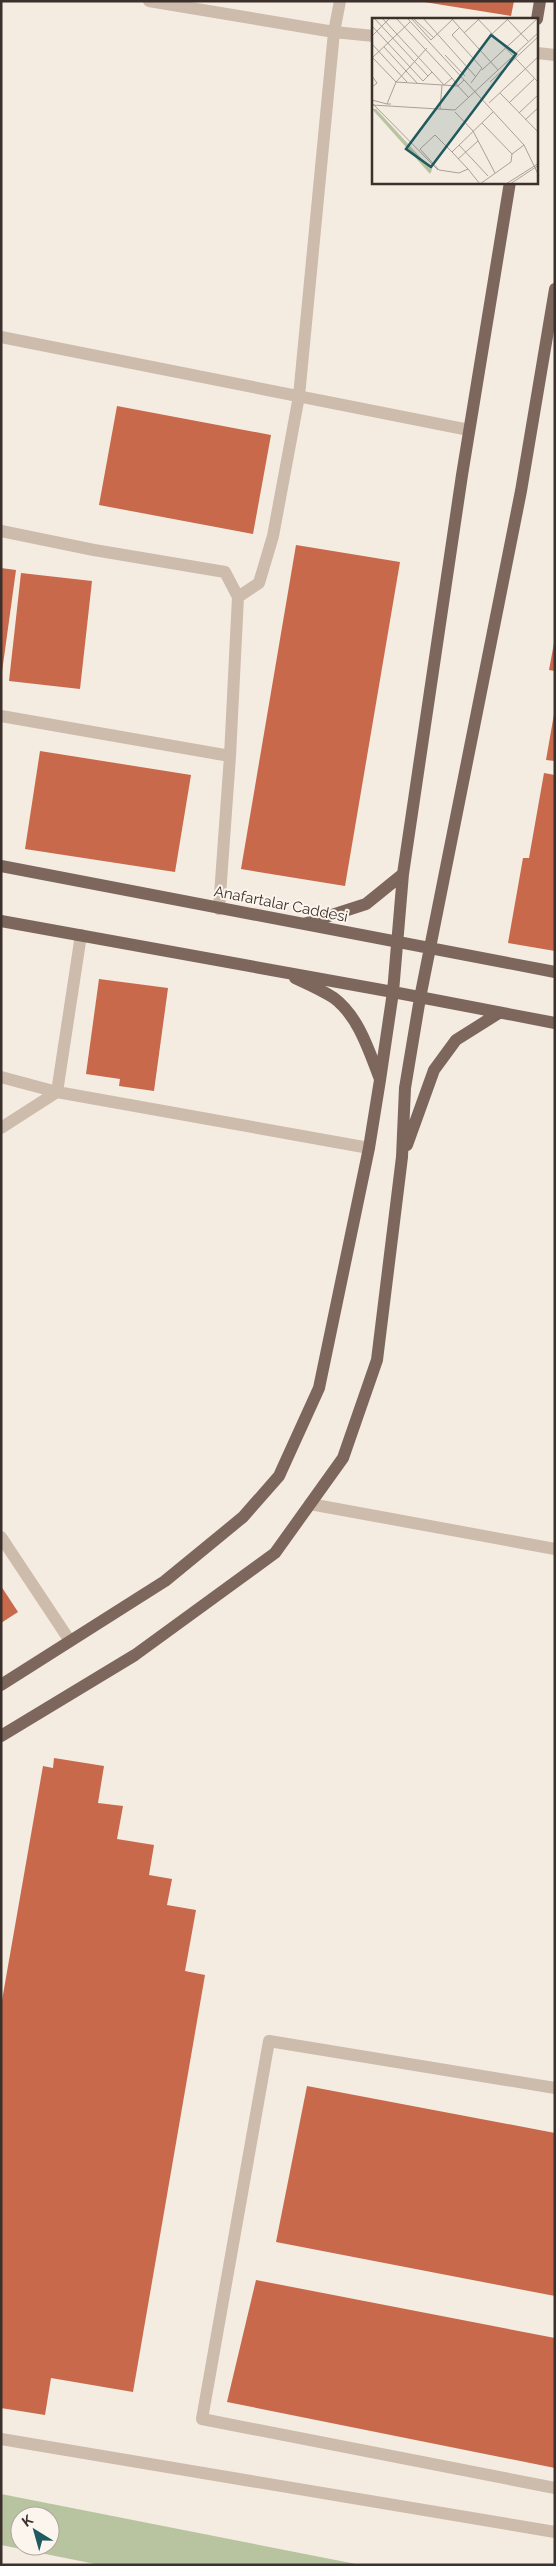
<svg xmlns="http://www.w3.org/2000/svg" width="556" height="2566" font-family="Raleway,sans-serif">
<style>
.green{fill:#b8c4a0;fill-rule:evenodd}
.building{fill:#c8694b}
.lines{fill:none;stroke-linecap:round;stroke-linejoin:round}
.minor{stroke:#cdbbac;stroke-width:12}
.major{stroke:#7d675c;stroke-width:12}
.labels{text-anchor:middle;stroke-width:4;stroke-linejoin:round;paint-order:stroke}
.street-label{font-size:15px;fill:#3b302b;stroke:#fbf5ee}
.inset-road{fill:none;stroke:#aaa098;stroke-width:1}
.view{fill:#1f5a5e;fill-opacity:0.15;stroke:#1f5a5e;stroke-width:2.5}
.inset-edge{fill:none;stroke:#3b302b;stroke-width:2.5}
</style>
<rect width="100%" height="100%" fill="#f4ebe1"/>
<path class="green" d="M1,2494L361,2565H100L1,2545ZM20,2516H50V2546H20Z"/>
<path class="building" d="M418,1H514L511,16Z
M117,406L271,435L253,534L99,505Z
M296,545L400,562L345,886L241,869Z
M1,568L16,570L2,672H1Z
M21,573L92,581L80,689L9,681Z
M554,643H555V671L549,670Z
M554,714H555V761L546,760Z
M40,751L191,775L175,872L25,849Z
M544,773L555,775V951L508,943L523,858H529Z
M99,979L168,988L154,1091L119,1086L120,1079L86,1074Z
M1,1586L18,1612L1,1623Z
M54,1758L104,1766L98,1803L123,1806L117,1839L154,1845L149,1875L172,1879L167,1905L196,1910L185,1971L205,1975L133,2392L51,2378L45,2415L1,2408V2006L43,1766L53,1768Z
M307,2086L555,2133V2296L276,2242Z
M256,2280L555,2338V2468L227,2402Z"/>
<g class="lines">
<path class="minor" d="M149,1L334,32L374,36
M537,53L555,55
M1,337L469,430
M1,531L94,550L225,572L238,597L230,756L219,909
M238,597L259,583L273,536L299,396L334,32L340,1
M1,716L230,756
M1,1077L57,1092L81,935
M1,1128L57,1092L369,1148
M310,1504L555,1549
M1,1537L70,1641
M555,2088L269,2041L202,2419L555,2488
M1,2439L555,2532"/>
<path class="major" d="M537,19L540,1
M1,866L555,972
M1,921L393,992L555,1023
M304,924L366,904L403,874
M295,978C308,984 322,990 334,998C359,1017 369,1051 380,1079
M407,1145L434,1070L456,1040L499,1013
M1,1685L165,1581L243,1517L279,1476L319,1388L369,1148L380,1080L393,992L403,874L462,475L510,182
M1,1736L135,1655L275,1553L343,1458L377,1360L402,1157L405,1088L420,998L521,491L555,289"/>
</g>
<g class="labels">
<g class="street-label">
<text transform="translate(281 904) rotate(11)" y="5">Anafartalar Caddesi</text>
</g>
</g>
<g transform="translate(372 18)">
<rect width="166" height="166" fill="#f4ebe1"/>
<path d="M0,91H4L60,152L58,156Z" fill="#b8c4a0"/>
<path class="inset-road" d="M10,0L60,54L56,58M24,0L80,60M35,0L152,127L167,158M39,0L59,22M51,0L104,59M79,0L126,52M105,0L167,65M134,0L156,23M42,1L62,20M0,8L51,63L56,58L2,0M87,10L80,17L110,50L99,65M92,15L106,2M120,16L137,0M0,18L18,0M59,22L82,0M0,26L35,64M12,29L45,65M73,37L93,58M0,39L24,64L55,30M0,40L38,4M110,52L166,0M60,54L72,67L80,60L86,68L92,62M0,58L5,65L0,69M118,64L167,18M128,75L167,115M0,82L15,86M0,85L66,152M117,85L167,38M137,85L162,61M19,86H15L24,64L86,68L97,80M0,87L83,92L167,14M68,91L70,67M83,94L101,113L123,155M147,95L167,76M153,102L167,89M110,105L140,136M87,127L116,158M80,134L121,94M86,141L106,123M96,151L87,155L67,152L48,131L63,117L80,134L96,151L108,166H109M108,166L139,144L140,136L152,127M134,166L167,145M138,166L167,147"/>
<path class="view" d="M119,17L144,36L59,149L34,131Z"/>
<rect width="166" height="166" class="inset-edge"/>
</g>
<rect width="556" height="2566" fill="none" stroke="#3b302b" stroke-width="5"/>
<g transform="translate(35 2531) rotate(323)"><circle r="24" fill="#fbf5ee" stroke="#aea6a0"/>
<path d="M0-4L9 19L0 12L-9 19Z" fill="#1f5a5e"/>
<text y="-8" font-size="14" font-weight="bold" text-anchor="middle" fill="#3b302b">K</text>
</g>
</svg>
